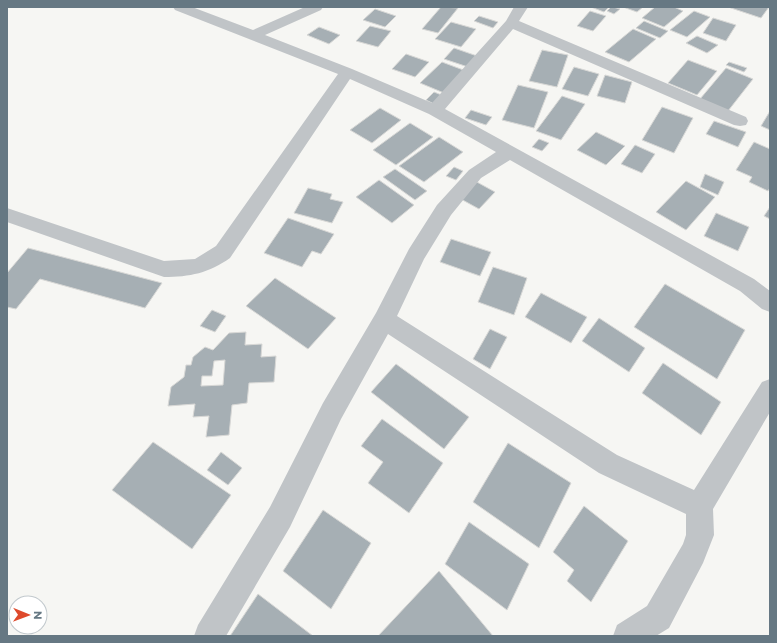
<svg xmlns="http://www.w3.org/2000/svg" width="777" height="643" font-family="Montserrat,sans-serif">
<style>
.building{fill:#a6afb4;stroke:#d8d8d6;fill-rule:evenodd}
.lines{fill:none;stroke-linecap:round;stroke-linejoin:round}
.minor{fill:#c0c4c7;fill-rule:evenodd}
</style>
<rect width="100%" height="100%" fill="#f6f6f3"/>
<path class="building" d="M441,7L458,8L438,33L422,29Z
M591,7H609L604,12Z
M611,7H613L620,9L614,14L607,11Z
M623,7H643L637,12Z
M655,7H674L683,11L664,27L642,18Z
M728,7H769L761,18Z
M375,9L396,16L385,27L363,20Z
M590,11L606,16L593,31L577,26Z
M694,11L710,17L687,37L670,30Z
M479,16L498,22L493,28L474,21Z
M713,18L736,25L726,41L703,33Z
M644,21L668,31L660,38L636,28Z
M451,22L476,29L461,47L435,39Z
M370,26L391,31L378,47L356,41Z
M319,27L340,35L329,44L307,35Z
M633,29L656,39L629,62L605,52Z
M697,36L718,45L707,53L686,43Z
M454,48L480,57L471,68L444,59Z
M542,50L568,55L557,87L529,81Z
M406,54L429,62L415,77L392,69Z
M688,60L717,71L697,95L668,83Z
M442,62L466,71L444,93L420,83Z
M729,62L747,68L744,72L726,65Z
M574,67L599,74L588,96L562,89Z
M726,68L753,79L728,111L700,99Z
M605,75L632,82L625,103L597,96Z
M518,85L548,92L534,128L502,120Z
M434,92L444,96L436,105L426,100Z
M562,96L585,104L561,140L536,131Z
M662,107L693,118L674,153L642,140Z
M380,108L401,120L372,143L350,130Z
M471,110L492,117L486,125L465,118Z
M770,111V130L761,126Z
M714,121L746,132L738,147L706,134Z
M410,123L433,137L396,165L373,150Z
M596,132L625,146L606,165L577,150Z
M439,137L463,152L424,182L399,166Z
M539,139L549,143L542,151L532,147Z
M754,142L770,149V188L768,191L749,182L752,177L736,170Z
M635,145L655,154L642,173L621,164Z
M454,167L463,171L456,180L446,176Z
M395,169L427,191L415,200L383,177Z
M705,174L724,182L718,195L700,187Z
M379,180L414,205L392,223L356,197Z
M475,181L495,192L479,209L459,198Z
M686,181L715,197L686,230L656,212Z
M308,188L332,194L330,199L343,202L332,223L294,213Z
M770,207V219L764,216Z
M716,213L749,227L738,251L704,236Z
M288,218L334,234L321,254L312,251L302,267L264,253Z
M451,239L491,252L480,276L440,262Z
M28,248L162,283L145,308L40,279L16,309L7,307V273Z
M493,267L527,278L514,315L478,302Z
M275,278L336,318L308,349L246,306Z
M665,284L745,330L717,379L634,327Z
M541,293L587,317L571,343L525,317Z
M212,310L226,316L215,332L200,326Z
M599,318L645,348L629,372L582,341Z
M490,329L507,337L490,369L473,359Z
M246,332L245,345L262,344L261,357L276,356L274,382L249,383L247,403L232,405L229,435L206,437L209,416L193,417L195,404L168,406L171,387L184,377L186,365H191L193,357L205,347L213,350L229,333ZM225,360L223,385L201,386L202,376H212L214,361Z
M663,363L721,402L701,435L642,393Z
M396,364L469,417L444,449L371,392Z
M382,419L443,463L409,513L368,483L383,462L361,446Z
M153,442L231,495L192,549L112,490Z
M508,443L571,483L539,548L473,502Z
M221,452L242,468L228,485L207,470Z
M584,506L628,541L591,602L567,581L574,570L553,552Z
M323,510L371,543L331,609L283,571Z
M469,522L529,564L507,610L445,564Z
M439,571L493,636H378Z
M258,594L313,636H230Z"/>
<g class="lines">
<path class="minor" d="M173,7H192L253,30L305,7H323L321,10L265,35L352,69L432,103L506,21L514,7H528L519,21L746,117L748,121L746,125L740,126L734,125L513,29L445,109L754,279L770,291V312L762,309L740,291L510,160L481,178L451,215L424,259L397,316L617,455L694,490L762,382L770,379V412L713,509L714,535L703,563L669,628L656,636H613L617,625L647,606L683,544L686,535V514L599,473L388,334L341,419L290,527L226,636H194L198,625L270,507L323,403L376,313L409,249L437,205L469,170L496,152L429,114L350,79L230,258C209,273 190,277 164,277L7,222V208L164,261L195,259L216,246L338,74L175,10Z"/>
</g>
<rect width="777" height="643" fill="none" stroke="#667883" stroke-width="16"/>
<g transform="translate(28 615) rotate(91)"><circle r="19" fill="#ffffff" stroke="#c2c9cd"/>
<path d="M0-3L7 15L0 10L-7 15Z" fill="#de4a2c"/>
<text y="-6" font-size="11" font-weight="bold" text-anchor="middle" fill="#667883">N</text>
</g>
</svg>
